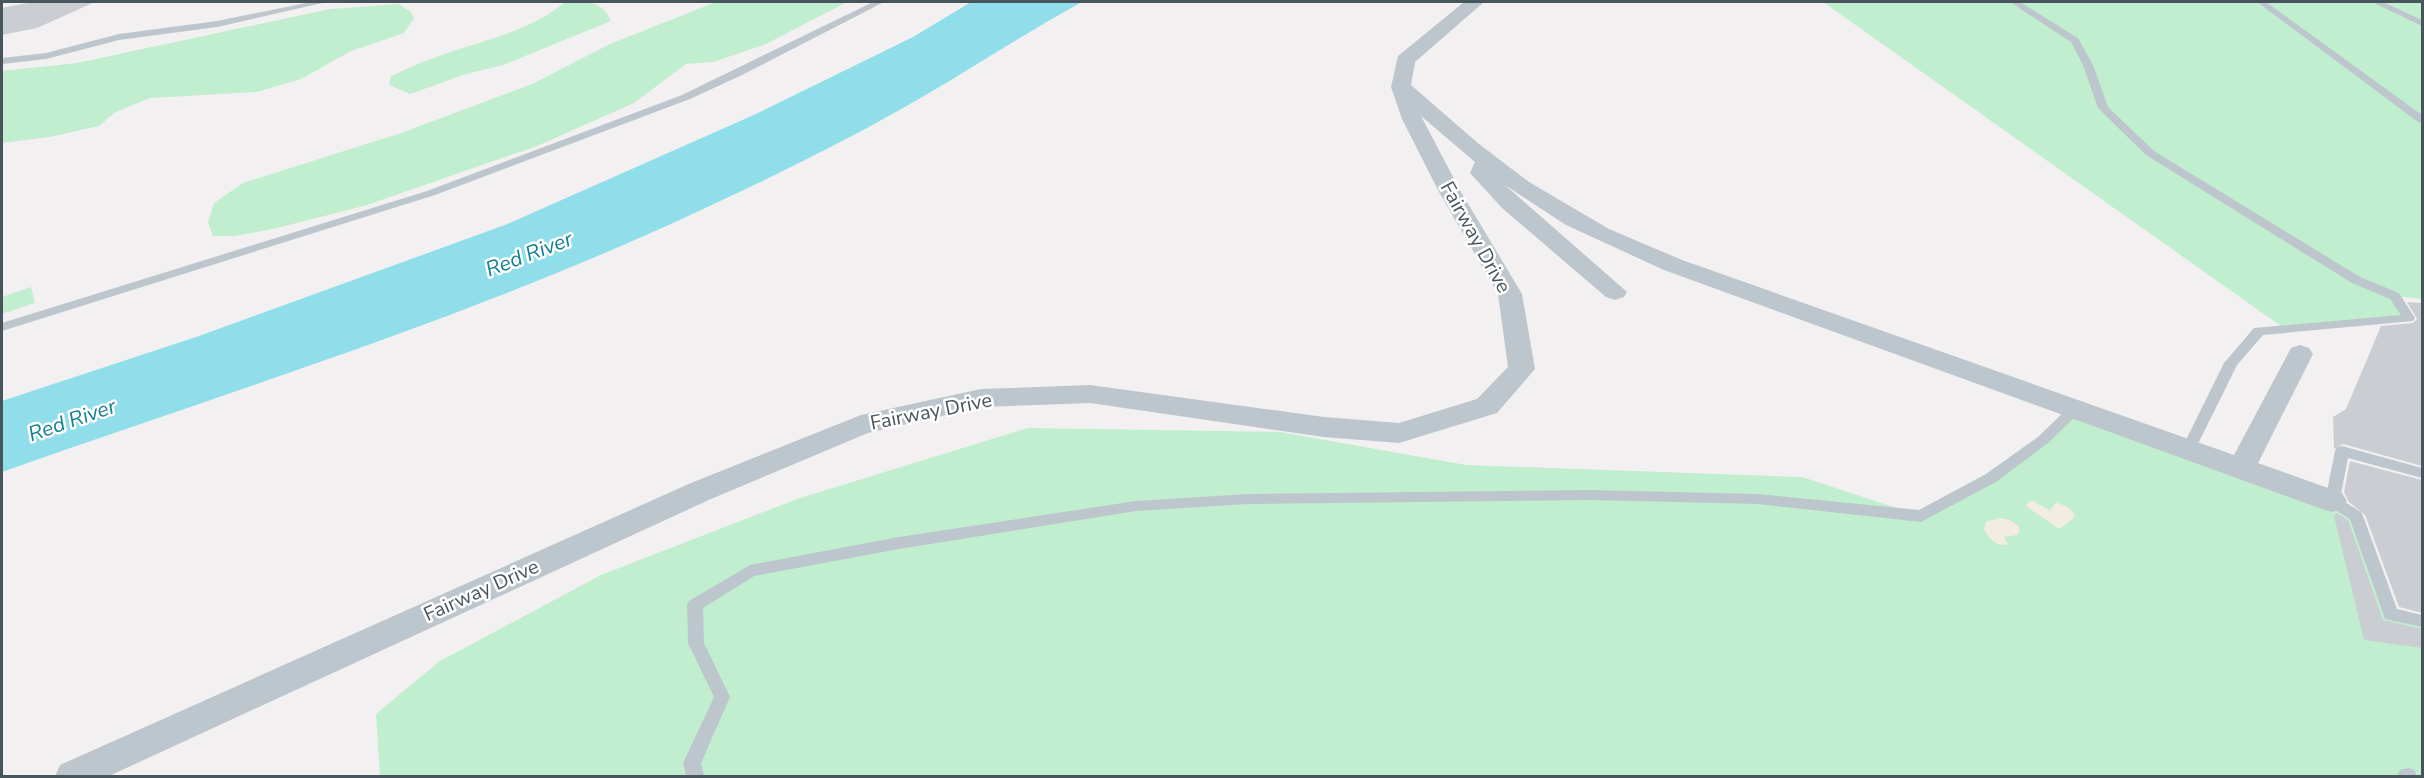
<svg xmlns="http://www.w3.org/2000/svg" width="2424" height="778" font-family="'Nunito Sans',sans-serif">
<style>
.green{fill:#c1eecf}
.sand{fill:#f3ece2}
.water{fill:#8fdeea}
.building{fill:#caced3}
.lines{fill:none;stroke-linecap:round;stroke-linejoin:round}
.service{fill:#bdc6cd;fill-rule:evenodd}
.minor{fill:#bdc6cd;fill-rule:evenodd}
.labels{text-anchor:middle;stroke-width:5;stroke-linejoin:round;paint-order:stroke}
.street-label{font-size:20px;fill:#49555d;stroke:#fff}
.water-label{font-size:21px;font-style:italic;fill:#118092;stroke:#fff}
</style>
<rect width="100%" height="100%" fill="#f3f0f1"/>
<path class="green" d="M565,2C585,1 602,0 611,21L503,65L466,74L410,94L389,85L391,76C405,70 419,63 434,58C478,41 529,33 565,2Z
M716,2H847L766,44L713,62L686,64L634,103L537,146L364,206L273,229L235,236H213L208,222L214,203L243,183L401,133L532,84L610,44Z
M1823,2H2422V299L2395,296L2409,318L2285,329Z
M398,4L410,11L414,18L404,33L351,51L301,79L257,92L150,98L114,113L99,126L49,137L2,143V71L77,63L330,9Z
M31,287L35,303L2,314V297Z
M2074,410L2356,516L2391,614L2422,621V776H380L376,714L440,661L601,575L797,499L1028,428L1280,432L1466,465L1802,477L1921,516L1991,478Z"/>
<path class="sand" d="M2034,501L2050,511L2055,503C2064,504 2073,508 2075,517L2059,529L2026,506L2028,502Z
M2000,518C2008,519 2018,522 2020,531L2017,535L2004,537L2008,544C1998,548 1988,538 1984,529L1986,522Z"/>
<path class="water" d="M971,2H1082C1030,30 981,63 929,93C851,139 768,179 686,217C465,319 231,391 2,472V401L199,336L505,225L756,114L913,37Z"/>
<path class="building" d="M32,2H95L37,28L2,35V8Z
M2407,302L2422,303V466L2343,444L2334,449L2333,417L2346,409L2381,326L2413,323L2417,319Z
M2350,461L2422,480V613L2399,607L2365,515L2349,502L2344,492Z
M2336,513L2348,520L2383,620L2422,629V648L2364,640L2334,516Z"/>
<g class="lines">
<path class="service" d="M311,2H327L217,27L119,40L46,59L2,64V58L46,53L119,34L217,21Z
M873,2H884L742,75L690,99L435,195L2,331V323L427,191L682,95Z
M2010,2H2020L2078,38L2093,65L2108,107L2154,151L2360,277L2399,293L2415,318L2413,321L2263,335L2237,365L2193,454H2183L2181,450L2224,363L2254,328L2401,315L2390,299L2352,283L2146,155L2098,108L2083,65L2071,42Z
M2257,2H2266L2422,115V123L2418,122Z
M2372,2H2383L2422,20V26Z
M2074,405L2079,407L2081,410L2079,413L2048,443L1996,482L1921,522L1758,504L1590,500L1248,504L1136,511L899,549L754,576L703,608L704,643L730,697L701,763L704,776H686L683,763L714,697L688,643L687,605L689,601L750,565L899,537L1136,501L1248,494L1590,490L1758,494L1919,510L1986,474L2038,437L2069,407Z
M2342,446L2422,468V478L2348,458L2340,499L2361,512L2363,516L2397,609L2422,615V627L2385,619L2350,519L2327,505L2325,501L2335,451L2337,447Z
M2408,768L2414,770L2417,776H2397L2400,770Z"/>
<path class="minor" d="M1464,2H1484L1415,62L1411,85L1479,144L1529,182L1609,229L1682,260L2234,455L2291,348L2300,345L2309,348L2313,354L2258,463L2342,493L2347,501L2342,509L2332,512L2322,509L1664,270L1566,225L1505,185L1627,292L1624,297L1615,300L1606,297L1502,208L1470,173L1475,162L1421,116L1461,192L1522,294L1535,369L1497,413L1399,443L1324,437L1090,403L981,407L868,433L711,499L109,776H55L60,765L691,483L861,415L981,389L1090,385L1324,417L1399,423L1477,399L1508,367L1498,294L1439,192L1402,119L1391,87L1398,56Z"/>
</g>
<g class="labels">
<g class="street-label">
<text transform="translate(1476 237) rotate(61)" y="7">Fairway Drive</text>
<text transform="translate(931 411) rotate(-11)" y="7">Fairway Drive</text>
<text transform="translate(481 590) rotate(-24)" y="7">Fairway Drive</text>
</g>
<g class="water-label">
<text transform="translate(529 254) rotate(-21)" y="7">Red River</text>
<text transform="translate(72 420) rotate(-19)" y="7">Red River</text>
</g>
</g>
<rect width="2424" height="778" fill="none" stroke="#49555d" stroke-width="6"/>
</svg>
